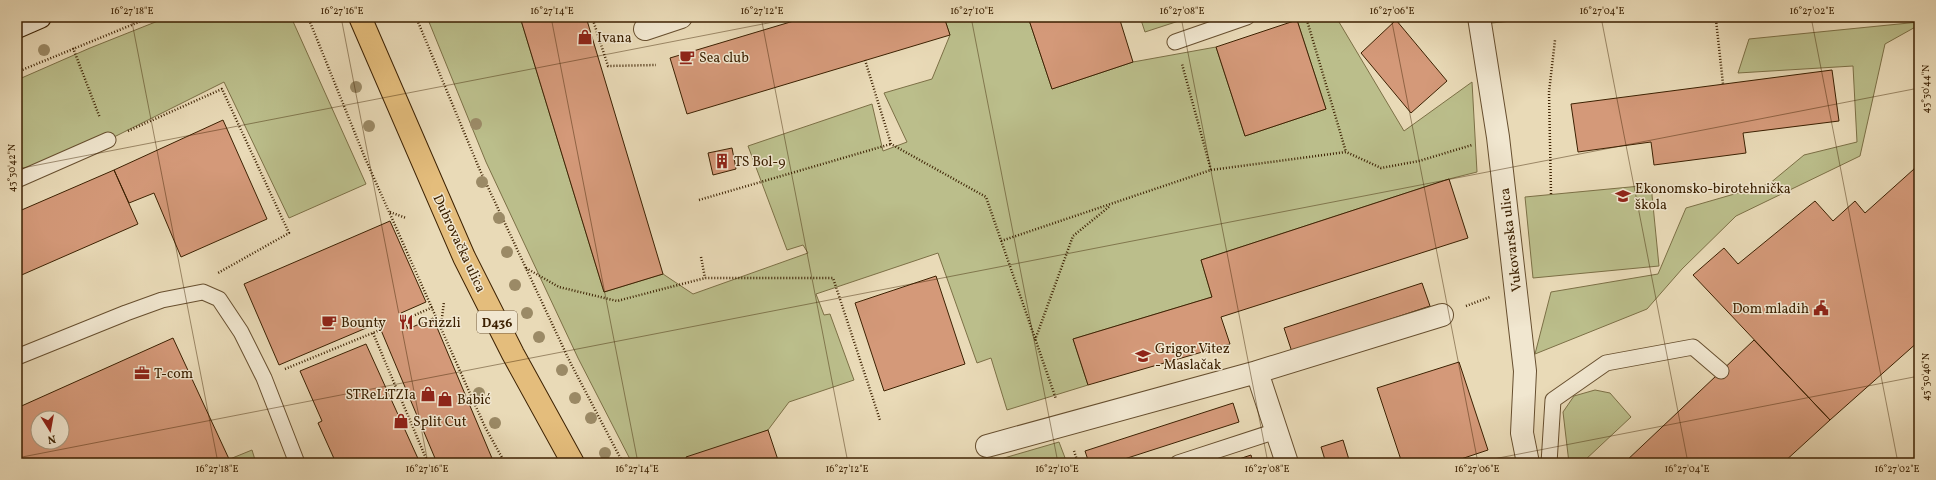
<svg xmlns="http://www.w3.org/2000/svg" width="1936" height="480" font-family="Vollkorn,serif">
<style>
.green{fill:#bbbe8b;stroke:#7c7046}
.building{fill:#d49979;stroke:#3c2102;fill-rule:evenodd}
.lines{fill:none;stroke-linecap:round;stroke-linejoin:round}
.lane-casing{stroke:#674f2f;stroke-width:17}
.street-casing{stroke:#674f2f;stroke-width:24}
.secondary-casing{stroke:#3c2102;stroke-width:24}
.primary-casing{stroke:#3c2102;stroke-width:24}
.path{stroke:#3c2102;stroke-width:2.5;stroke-dasharray:1 2;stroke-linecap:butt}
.lane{stroke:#f1e7d0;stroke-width:15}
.street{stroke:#f1e7d0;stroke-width:22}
.secondary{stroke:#f1e7d0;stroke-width:22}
.primary{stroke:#e4bd7c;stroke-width:22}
.tree{fill:#9b8a66}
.ticks{fill:none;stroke:#3c2102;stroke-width:1;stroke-opacity:0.45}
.labels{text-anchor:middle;stroke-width:3;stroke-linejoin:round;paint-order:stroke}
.shield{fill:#f1e7d0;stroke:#725c40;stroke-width:1}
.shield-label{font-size:13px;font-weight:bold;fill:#3c2102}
.poi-label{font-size:14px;fill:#3c2102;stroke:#f1e7d0;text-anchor:start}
.street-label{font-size:14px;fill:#3c2102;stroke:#f1e7d0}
.neatline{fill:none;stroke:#3c2102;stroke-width:1.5}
.ticks-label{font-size:10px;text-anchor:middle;fill:#3c2102}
</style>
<rect width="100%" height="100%" fill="#e9dab7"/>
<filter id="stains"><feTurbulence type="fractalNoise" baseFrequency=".005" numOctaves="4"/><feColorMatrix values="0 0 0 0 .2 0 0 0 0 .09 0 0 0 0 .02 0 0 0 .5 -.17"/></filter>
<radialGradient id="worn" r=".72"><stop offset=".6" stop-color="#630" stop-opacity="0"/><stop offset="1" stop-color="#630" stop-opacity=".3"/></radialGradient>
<path class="green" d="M168,17H291L366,184L289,218L224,82L108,140L17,180V80L90,48Z
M427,17H520L604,292L663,274L693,294L808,253L803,245L787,250L748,146L872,104L883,151L907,142L884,93L932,79L950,35L944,17H1028L1052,89L1133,62L1216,47L1245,136L1326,109L1297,20L1305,17H1336L1404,131L1472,82L1477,172L1449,179L1201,260L1212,297L1073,339L1088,385L1007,410L991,358L977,363L938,253L816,294L824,315L830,314L854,380L789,402L768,430L688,463H632L578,358L486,162Z
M1140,17H1191L1145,32Z
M1490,17H1554L1491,23Z
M1919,22V25L1885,44L1860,156L1736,216L1682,269L1647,309L1535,354L1551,292L1658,274L1686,208L1769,184L1804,155L1857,142L1853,66L1738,73L1749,39Z
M1651,185L1659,266L1533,278L1525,197Z
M1595,390L1610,393L1631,417L1584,461L1585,463H1569L1563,412L1574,396Z
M1059,442L1067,463H987Z
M252,450L256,463H220Z"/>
<path class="building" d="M520,17H586L663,274L604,292Z
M807,17H944L950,35L687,114L670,58Z
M1028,17H1119L1133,62L1052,89Z
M1297,20L1326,109L1245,136L1216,47Z
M1396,20L1447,81L1411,113L1361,53Z
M1832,70L1839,121L1743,133L1746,153L1654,165L1651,142L1578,152L1571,104Z
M223,120L267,219L181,257L154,193L129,203L114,170Z
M732,148L736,169L713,175L708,153Z
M1919,159V341L1830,420L1693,275L1724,248L1738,264L1815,201L1833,221L1855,201L1865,213L1914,169Z
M114,170L138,224L17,277V212Z
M1449,179L1468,238L1221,317L1230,344L1088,385L1073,339L1212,297L1201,260Z
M390,221L426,302L401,313L404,320L408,329L433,318L494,463H437L378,323L279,365L244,284Z
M936,276L965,364L884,391L855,303Z
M1422,283L1430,306L1292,352L1284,328Z
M173,338L229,459L220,463H17V408ZM38,418H62V442H38Z
M1754,340L1830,420L1783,463H1624Z
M366,344L420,463H336L318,423L322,421L300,371Z
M1459,362L1488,450L1449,463H1402L1377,388Z
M1233,403L1239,422L1112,463H1089L1085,451Z
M768,430L779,463H688L686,457Z
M1343,440L1350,463H1326L1321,447Z
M1251,455L1253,463H1227Z"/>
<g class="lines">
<g class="lane-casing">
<path id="lane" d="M1175,42L1247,17
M17,180L108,140
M17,357L126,313L162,300L203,292L219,299L241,332L264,378L297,463
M1178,463L1276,431
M1549,463L1553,400L1606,363L1693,347L1721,371"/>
</g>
<g class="street-casing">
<path id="street" d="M1479,17L1498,137L1525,371L1522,433L1528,463
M645,29L681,17
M1257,372L1287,463
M987,446L1257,372L1442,315"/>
</g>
<g class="secondary-casing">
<path id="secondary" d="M17,27L40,17"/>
</g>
<g class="primary-casing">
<path id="primary" d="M360,17L464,257L513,354L573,463"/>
</g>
<path class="path" d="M308,17L365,158L485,427L505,463
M416,17L479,168L570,362L623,463
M592,17L608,66L656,65
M1306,17L1346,152
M1716,20L1723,84
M73,48L100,118
M865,60L891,144L986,197L1056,399
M17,72L151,17
M128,131L222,89L289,233L218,273
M1211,170L1346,152L1381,168L1419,161L1472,145
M1551,194L1549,92L1555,40
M699,200L891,144
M390,212L406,218
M1001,241L1211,170L1182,64
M701,257L705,278
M526,268L559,287L617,301L705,278H833L880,420
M1466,306L1490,297
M404,320L433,307
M441,325L444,302
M373,333L428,463
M1035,340L1073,236L1110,206
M285,369L380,330
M1074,451L1078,463"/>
<use href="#lane" class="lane"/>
<use href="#street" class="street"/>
<use href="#secondary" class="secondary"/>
<use href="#primary" class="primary"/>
</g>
<g class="tree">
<circle cx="44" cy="50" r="6"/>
<circle cx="356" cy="87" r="6"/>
<circle cx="476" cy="124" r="6"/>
<circle cx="369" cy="126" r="6"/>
<circle cx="482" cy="182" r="6"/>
<circle cx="499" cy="218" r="6"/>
<circle cx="507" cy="252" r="6"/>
<circle cx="515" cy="285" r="6"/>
<circle cx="527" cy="313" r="6"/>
<circle cx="539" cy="337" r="6"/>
<circle cx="562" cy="370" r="6"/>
<circle cx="479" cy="393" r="6"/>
<circle cx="575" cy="398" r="6"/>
<circle cx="591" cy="418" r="6"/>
<circle cx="495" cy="423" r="6"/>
<circle cx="605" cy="453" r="6"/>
</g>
<path class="ticks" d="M131,17L218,463M341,17L428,463M551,17L638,463M761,17L848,463M971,17L1058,463M1181,17L1268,463M1391,17L1478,463M1601,17L1688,463M1811,17L1898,463M17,169L799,17M17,458L1919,88M1473,463L1919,376"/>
<defs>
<g id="shop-bare" transform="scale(1.2)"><path d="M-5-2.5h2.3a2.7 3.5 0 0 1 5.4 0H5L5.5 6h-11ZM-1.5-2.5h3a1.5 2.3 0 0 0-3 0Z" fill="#8f2418" stroke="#f1e7d0" stroke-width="2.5" paint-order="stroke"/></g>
<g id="cafe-bare" transform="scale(1.2)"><path d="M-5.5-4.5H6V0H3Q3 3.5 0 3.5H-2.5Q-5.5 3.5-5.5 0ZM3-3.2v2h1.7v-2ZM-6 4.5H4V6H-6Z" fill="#8f2418" stroke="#f1e7d0" stroke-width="2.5" paint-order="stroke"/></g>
<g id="building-bare" transform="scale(1.2)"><path d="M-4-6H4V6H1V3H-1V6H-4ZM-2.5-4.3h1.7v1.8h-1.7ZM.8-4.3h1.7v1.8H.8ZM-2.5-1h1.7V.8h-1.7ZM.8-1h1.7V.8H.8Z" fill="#8f2418" stroke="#f1e7d0" stroke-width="2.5" paint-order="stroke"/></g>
<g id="school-bare" transform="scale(1.2)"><path d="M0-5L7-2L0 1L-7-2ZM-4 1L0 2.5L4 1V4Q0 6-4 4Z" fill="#8f2418" stroke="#f1e7d0" stroke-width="2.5" paint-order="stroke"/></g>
<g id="civic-bare" transform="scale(1.2)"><path d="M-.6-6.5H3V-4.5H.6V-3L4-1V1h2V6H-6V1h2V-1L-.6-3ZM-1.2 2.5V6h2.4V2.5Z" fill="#8f2418" stroke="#f1e7d0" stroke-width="2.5" paint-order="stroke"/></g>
<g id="restaurant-bare" transform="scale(1.2)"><path d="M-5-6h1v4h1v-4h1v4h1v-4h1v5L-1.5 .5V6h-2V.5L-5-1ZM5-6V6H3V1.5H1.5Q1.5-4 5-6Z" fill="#8f2418" stroke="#f1e7d0" stroke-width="2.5" paint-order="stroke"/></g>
<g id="office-bare" transform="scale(1.2)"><path d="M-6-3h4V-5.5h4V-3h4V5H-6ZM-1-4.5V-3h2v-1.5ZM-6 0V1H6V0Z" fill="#8f2418" stroke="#f1e7d0" stroke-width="2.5" paint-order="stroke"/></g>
</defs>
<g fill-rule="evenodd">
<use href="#shop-bare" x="585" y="37"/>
<use href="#cafe-bare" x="687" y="57"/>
<use href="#building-bare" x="722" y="161"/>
<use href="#school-bare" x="1623" y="196"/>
<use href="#civic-bare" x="1821" y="308"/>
<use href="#cafe-bare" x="329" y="322"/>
<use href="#restaurant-bare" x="406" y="322"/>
<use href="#school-bare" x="1143" y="356"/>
<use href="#office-bare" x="142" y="373"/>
<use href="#shop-bare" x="428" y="394"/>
<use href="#shop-bare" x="445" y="399"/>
<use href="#shop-bare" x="401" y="421"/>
</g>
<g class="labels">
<rect class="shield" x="477" y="311" width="40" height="22" rx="3"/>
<g class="shield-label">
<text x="497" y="327">D436</text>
</g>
<g class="poi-label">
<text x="597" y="42">Ivana</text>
<text x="699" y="62">Sea club</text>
<text x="734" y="166">TS Bol-9</text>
<text x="1635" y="193">Ekonomsko-birotehnička<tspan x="1635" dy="16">škola</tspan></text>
<text x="1809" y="313" text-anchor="end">Dom mladih</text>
<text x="341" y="327">Bounty</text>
<text x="418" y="327">Grizzli</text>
<text x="1155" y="353">Grigor Vitez<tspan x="1155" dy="16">- Maslačak</tspan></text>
<text x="154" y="378">T-com</text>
<text x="416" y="399" text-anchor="end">STReLiTZIa</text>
<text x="457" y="404">Babić</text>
<text x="413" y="426">Split Cut</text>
</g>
<g class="street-label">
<text transform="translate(1510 240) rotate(-97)" y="5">Vukovarska ulica</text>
<text transform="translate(460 243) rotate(65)" y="5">Dubrovačka ulica</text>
</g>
</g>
<rect width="1936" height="480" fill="none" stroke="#e9dab7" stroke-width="44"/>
<g transform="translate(50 430) rotate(169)"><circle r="19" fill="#f1e7d0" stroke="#a9987e"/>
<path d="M0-3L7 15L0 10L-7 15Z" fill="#8f2418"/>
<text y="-6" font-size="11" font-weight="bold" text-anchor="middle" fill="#3c2102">N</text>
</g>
<rect x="22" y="22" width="1892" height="436" class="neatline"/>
<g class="ticks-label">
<text x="132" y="14">16°27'18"E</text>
<text x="342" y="14">16°27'16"E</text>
<text x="552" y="14">16°27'14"E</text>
<text x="762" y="14">16°27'12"E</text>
<text x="972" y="14">16°27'10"E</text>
<text x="1182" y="14">16°27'08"E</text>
<text x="1392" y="14">16°27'06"E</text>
<text x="1602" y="14">16°27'04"E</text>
<text x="1812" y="14">16°27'02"E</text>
<text transform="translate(1925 89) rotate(-90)" y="4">43°30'44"N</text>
<text transform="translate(11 168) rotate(-90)" y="4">43°30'42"N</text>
<text transform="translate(1925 377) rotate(-90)" y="4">43°30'46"N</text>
<text x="217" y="472">16°27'18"E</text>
<text x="427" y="472">16°27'16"E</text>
<text x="637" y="472">16°27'14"E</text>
<text x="847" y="472">16°27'12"E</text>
<text x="1057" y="472">16°27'10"E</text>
<text x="1267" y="472">16°27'08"E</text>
<text x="1477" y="472">16°27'06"E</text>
<text x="1687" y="472">16°27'04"E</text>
<text x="1897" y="472">16°27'02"E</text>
</g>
<rect width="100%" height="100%" filter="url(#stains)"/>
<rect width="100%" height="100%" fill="url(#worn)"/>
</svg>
